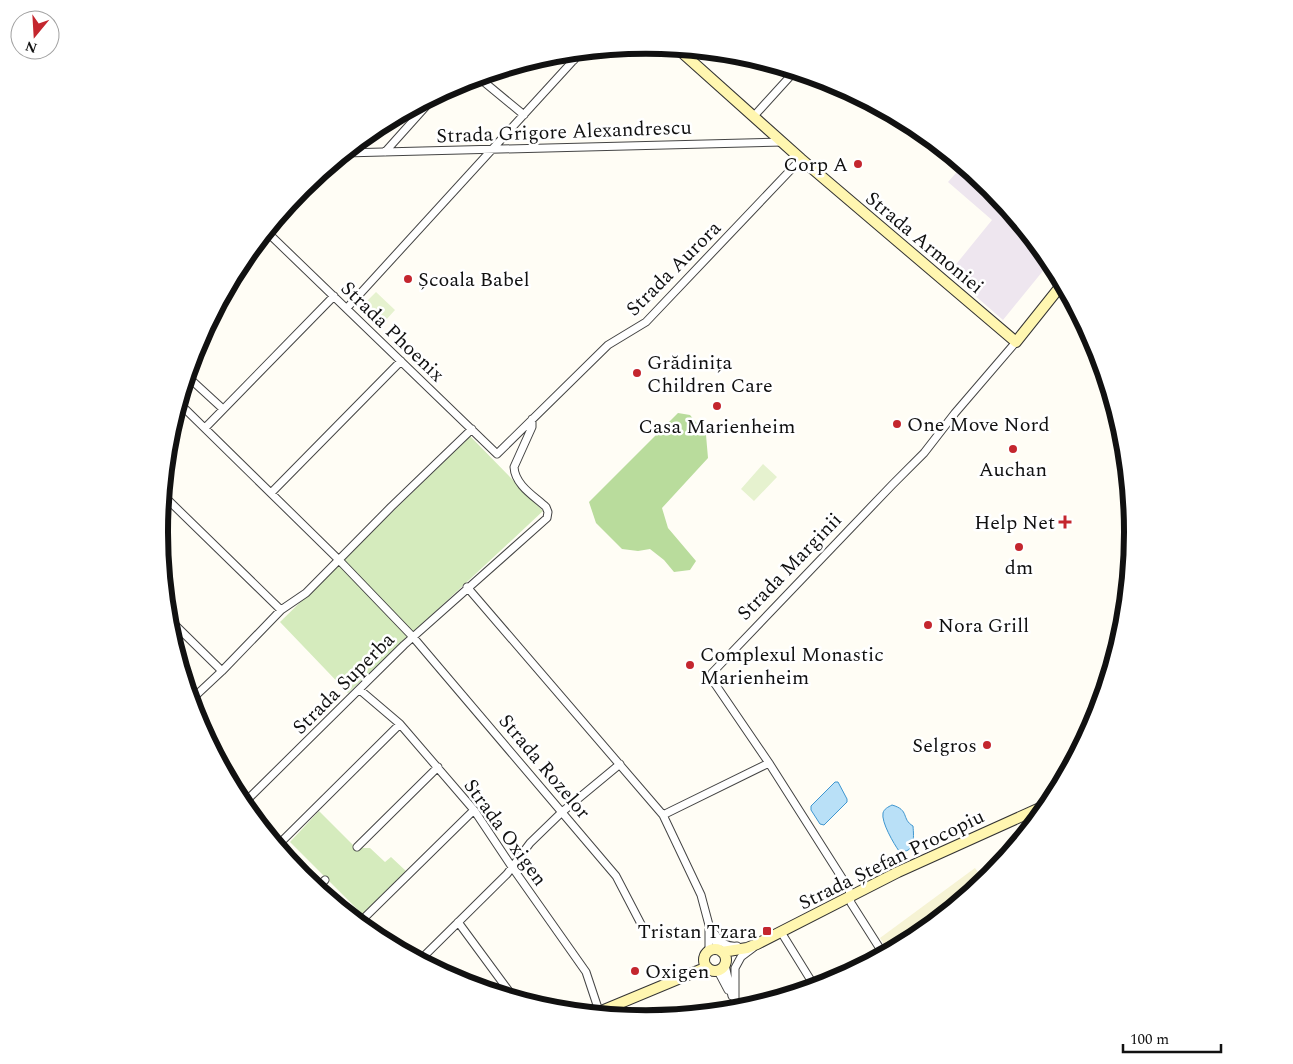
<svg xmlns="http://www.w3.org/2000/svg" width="1293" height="1064" font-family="Spectral,serif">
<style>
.industrial{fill:#eee6ef}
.farmland{fill:#f6f3d4}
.green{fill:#d5ebbd}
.forest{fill:#b9dc9c}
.pitch{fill:#e6f2cf}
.water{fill:#b9e0f7;stroke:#3f96cf}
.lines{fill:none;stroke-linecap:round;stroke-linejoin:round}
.street-casing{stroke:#444;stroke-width:9}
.secondary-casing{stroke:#333;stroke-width:12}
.street{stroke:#fff;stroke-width:7}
.secondary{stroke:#fff6b0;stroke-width:10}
.poi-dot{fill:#c4262e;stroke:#fff;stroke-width:2}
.labels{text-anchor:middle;stroke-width:5;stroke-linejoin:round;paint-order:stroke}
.street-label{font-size:20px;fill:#111;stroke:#fff}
.poi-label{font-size:20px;fill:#111;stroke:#fff;text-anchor:start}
.rim{fill:none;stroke:#111;stroke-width:6}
</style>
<rect width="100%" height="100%" fill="#fffdf5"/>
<path class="industrial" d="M963,165L991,188L1051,261L1003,320L949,273L992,220L948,182Z"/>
<path class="farmland" d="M975,868L985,882L917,937L889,952L880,938Z"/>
<path class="green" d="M470,436L543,511L348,693L280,622Z
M319,811L358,850L361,848H370L385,862L391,857L406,871L363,915L290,842Z"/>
<path class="forest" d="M678,413L690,415L706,435L708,458L662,508L668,528L696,561L690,570L674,572L664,560L650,549L638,551L622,549L596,523L589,502Z"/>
<path class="pitch" d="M376,292L395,310L385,321L365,303Z
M763,464L777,477L754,501L741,489Z"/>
<path class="water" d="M835,782H838L847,799V802L824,825L820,824L811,810V806Z
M892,805C910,810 901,819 913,826C914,838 915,854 899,851C894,844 881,822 883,813C884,809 888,807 892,805Z"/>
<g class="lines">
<g class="street-casing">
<path id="street" d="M565,53L574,60
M478,77L524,115
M754,116L795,71
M385,152L437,94
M344,153L783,142
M266,231L497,454L608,345L646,322L801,159
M347,308L582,51
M187,376L223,409
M179,403L338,559L413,637L616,876L641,924
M205,428L334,296
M271,493L401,361
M163,495L281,610
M467,587L663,815L701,895L709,925L719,950
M168,618L222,671
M360,690L400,724L474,810L512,867L586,972L600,1014
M191,700L222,671L281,610L306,593L391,507L472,429
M243,804L404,645L547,518L548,512L546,507C534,496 515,485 514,467L532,427V419
M663,815L769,763
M277,846L400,724
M357,847L438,767
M317,888L325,880
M458,922L514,998
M359,923L474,810
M709,930V951
M781,932L815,987
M715,934C721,943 727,947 737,946
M884,955L851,903L849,889L769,763L713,681L712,673L892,485L924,453L955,413L1016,342
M420,960L507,874L530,843L562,812L620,764
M725,965L732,996
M718,971L728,990
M735,1008V968L741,957L753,948"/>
</g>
<g class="secondary-casing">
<path id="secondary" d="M677,48L801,159L1016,342L1063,283
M704 960a11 11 0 1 1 22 0a11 11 0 1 1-22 0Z
M722,952L747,948L757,944L898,872L1051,803
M594,1014L707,967"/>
</g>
<use href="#street" class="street"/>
<use href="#secondary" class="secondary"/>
</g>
<g class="poi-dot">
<circle cx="858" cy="164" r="5"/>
<circle cx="408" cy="279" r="5"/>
<circle cx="637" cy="373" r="5"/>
<circle cx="717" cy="406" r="5"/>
<circle cx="897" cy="424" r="5"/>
<circle cx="1013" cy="449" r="5"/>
<path d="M1062.5 514.5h5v5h5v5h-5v5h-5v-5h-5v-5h5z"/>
<circle cx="1019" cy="547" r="5"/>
<circle cx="928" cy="625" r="5"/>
<circle cx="690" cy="665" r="5"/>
<circle cx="987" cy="745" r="5"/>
<rect x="762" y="926" width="10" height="10" rx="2.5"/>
<circle cx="635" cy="971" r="5"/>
</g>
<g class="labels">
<g class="street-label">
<text transform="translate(564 131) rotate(-2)" y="7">Strada Grigore Alexandrescu</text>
<text transform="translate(925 242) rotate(40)" y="7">Strada Armoniei</text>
<text transform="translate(673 268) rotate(-45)" y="7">Strada Aurora</text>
<text transform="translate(393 331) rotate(44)" y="7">Strada Phoenix</text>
<text transform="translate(789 566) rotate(-46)" y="7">Strada Marginii</text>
<text transform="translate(343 683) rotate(-45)" y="7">Strada Superba</text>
<text transform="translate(545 766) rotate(50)" y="7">Strada Rozelor</text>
<text transform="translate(506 832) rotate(54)" y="7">Strada Oxigen</text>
<text transform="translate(891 859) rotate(-26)" y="7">Strada Ștefan Procopiu</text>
</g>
<g class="poi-label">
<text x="848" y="171" text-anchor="end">Corp A</text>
<text x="418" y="286">Școala Babel</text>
<text x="647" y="369">Grădinița<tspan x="647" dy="23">Children Care</tspan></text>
<text x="907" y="431">One Move Nord</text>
<text x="717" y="433" text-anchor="middle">Casa Marienheim</text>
<text x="1013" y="476" text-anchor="middle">Auchan</text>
<text x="1055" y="529" text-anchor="end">Help Net</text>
<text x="1019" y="574" text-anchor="middle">dm</text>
<text x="938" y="632">Nora Grill</text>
<text x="700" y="661">Complexul Monastic<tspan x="700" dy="23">Marienheim</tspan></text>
<text x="977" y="752" text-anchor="end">Selgros</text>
<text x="757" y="938" text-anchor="end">Tristan Tzara</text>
<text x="645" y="978">Oxigen</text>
</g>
</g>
<path d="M0 0H1293V1064H0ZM168 532a478 478 0 1 1 956 0a478 478 0 1 1-956 0Z" fill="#fff" fill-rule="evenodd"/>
<path class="rim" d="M168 532a478 478 0 1 1 956 0a478 478 0 1 1-956 0Z"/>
<g transform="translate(35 35) rotate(198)"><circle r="24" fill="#ffffff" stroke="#a0a0a0"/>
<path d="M0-4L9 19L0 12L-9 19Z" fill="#c4262e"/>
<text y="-8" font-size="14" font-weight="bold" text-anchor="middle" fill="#111111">N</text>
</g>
<path d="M1123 1044v8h98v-8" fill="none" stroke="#111111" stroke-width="2.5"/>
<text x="1130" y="1044" font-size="15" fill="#111111" stroke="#ffffff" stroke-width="4" paint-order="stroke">100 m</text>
</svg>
